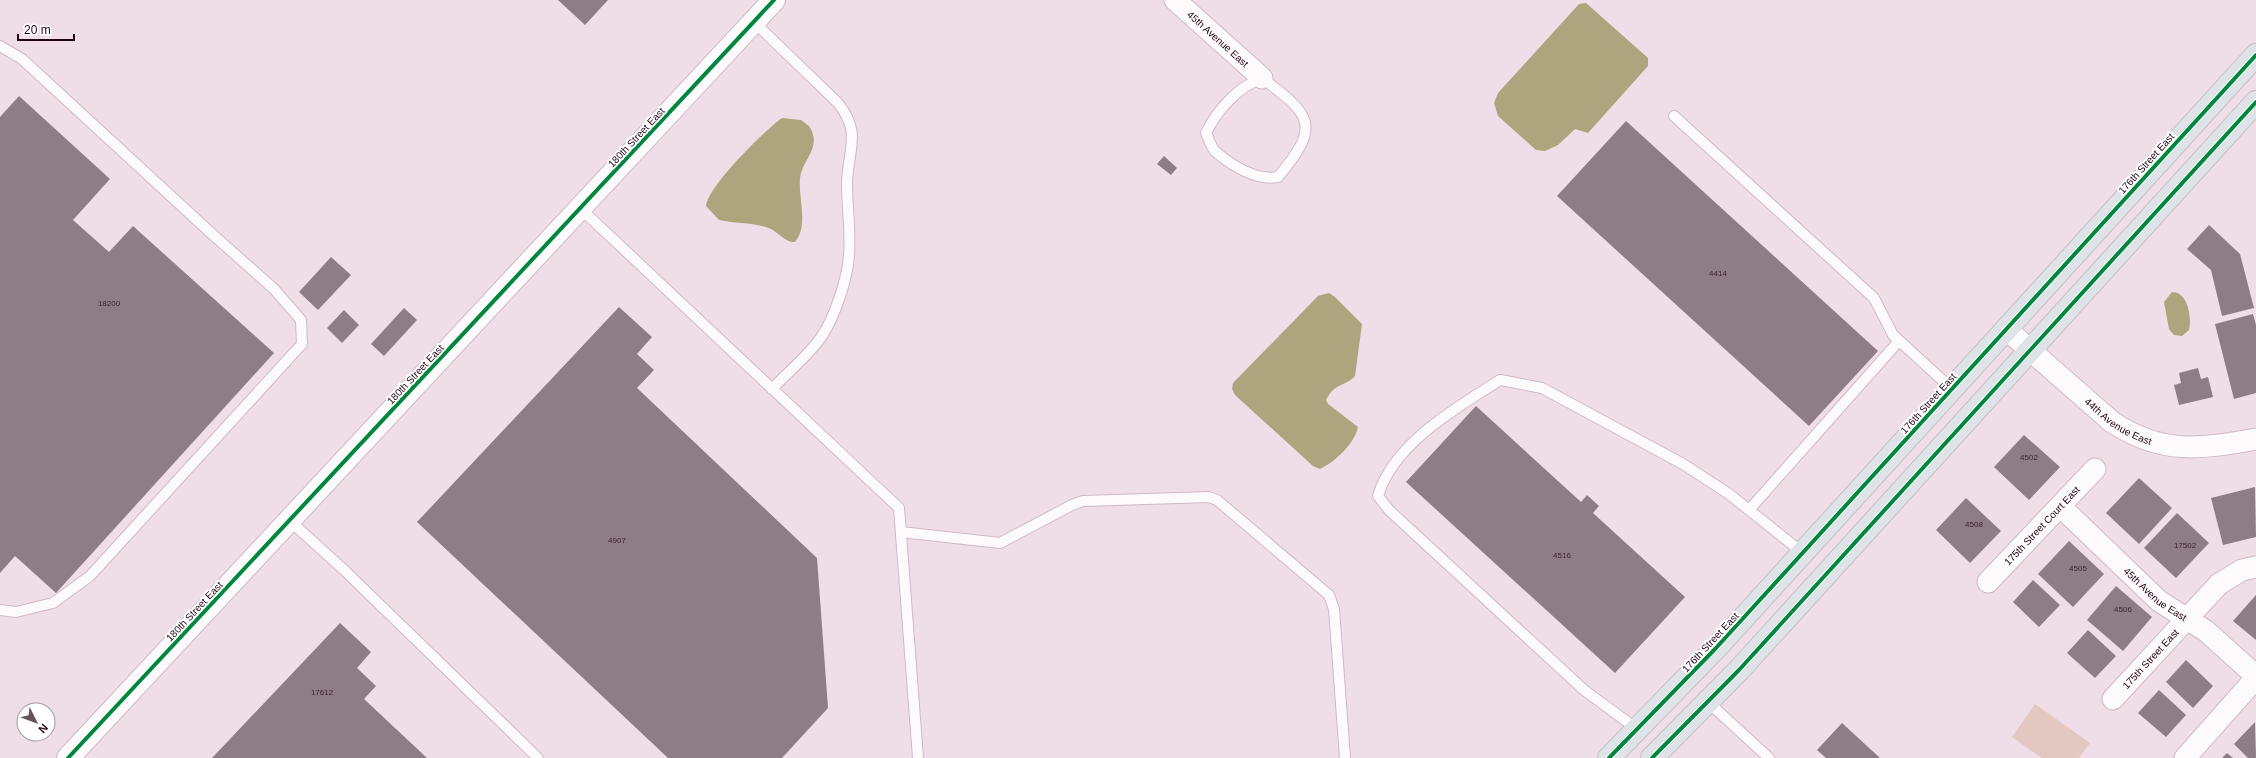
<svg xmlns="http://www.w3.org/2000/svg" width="2256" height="758" font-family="Arial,sans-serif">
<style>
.green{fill:#e3c7c1}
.water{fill:#aca57d}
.building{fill:#8e7d87}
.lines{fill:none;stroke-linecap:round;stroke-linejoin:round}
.service-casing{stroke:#d0b9c6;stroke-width:12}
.minor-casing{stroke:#d0b9c6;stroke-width:23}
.tertiary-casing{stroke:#d0b9c6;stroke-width:24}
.primary-casing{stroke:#c8bcc3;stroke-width:24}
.service{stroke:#fdfafb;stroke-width:10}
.minor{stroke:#fdfafb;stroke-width:21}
.tertiary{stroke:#fdfafb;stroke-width:22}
.primary{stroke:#dee3e7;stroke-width:22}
.cycleway-casing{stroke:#fff;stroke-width:6}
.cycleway{stroke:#00873e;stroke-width:4}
.labels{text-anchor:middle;stroke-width:4;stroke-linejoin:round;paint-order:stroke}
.number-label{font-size:8px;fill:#3c2332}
.street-label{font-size:10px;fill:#200515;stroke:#fff}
</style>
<rect width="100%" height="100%" fill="#efdee7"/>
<path class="green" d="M2035,704L2090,743L2079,758H2042L2012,737Z"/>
<path class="water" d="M1586,3L1648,58V66L1588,133L1575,129L1558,145L1545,151L1536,150L1498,116L1494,103L1498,93L1579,4Z
M782,118L801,120L809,126C823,147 802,160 800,178C798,199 809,225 795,242C786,243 779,233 771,229C754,222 737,224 719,220L706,206C708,186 765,130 782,118Z
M2172,292C2188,292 2192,317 2189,330L2182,336L2174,335L2169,329L2164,302Z
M1329,293L1335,297L1362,324L1355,376C1345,387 1335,382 1326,400L1328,404L1358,427C1355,443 1335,462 1320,469L1313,466L1235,395L1232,389L1233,383L1318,296Z"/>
<path class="building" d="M558,0H608L585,25Z
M19,96L110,179L73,220L109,252L133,226L274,353L56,593L15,556L0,573V117Z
M1626,121L1878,351L1809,426L1557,196Z
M1164,156L1177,168L1171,175L1157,164Z
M2209,225L2240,254L2254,308L2222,316L2211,270L2187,249Z
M331,257L351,275L318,310L299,292Z
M619,307L652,337L637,354L654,370L637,388L817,558L828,708L782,758H668L417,522Z
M404,308L417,320L384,356L371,344Z
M344,310L359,325L342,343L327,328Z
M2253,314L2256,325V393L2234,399L2215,324Z
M2198,368L2201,379L2208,377L2213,397L2179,405L2174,385L2181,383L2179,373Z
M1476,406L1581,502L1587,495L1599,506L1593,513L1685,597L1615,673L1406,482Z
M2024,435L2060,467L2029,500L1994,467Z
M2139,478L2172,508L2139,544L2106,513Z
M2255,487L2256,537L2223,545L2211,498Z
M1966,498L2001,531L1970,563L1936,530Z
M2177,513L2209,543L2176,578L2144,548Z
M2069,541L2104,574L2073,607L2038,574Z
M2033,580L2060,605L2039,627L2013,602Z
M2116,586L2152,617L2123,651L2087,620Z
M2256,595V640L2233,621Z
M340,623L371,652L357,668L376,686L364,699L427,758H212Z
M2088,630L2116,656L2095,678L2067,653Z
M2186,660L2213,686L2193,708L2166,682Z
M2159,690L2186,715L2166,737L2138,713Z
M2255,722L2256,758H2248L2234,744Z
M1842,723L1880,758H1826L1817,750Z
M2227,753L2233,758H2222Z"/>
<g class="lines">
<g class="service-casing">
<path id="service" d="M754,22L838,103C862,133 848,149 847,183C847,208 851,232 849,256C847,280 835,316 822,336C809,355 788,372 772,389
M0,46L22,59L211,233L274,289L301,320L302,344L90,576L53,603L16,612L0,610
M1262,78C1311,115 1322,125 1278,177C1257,181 1232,166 1216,152C1211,148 1209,139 1206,133C1217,110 1238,87 1262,78Z
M1674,116L1874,298L1893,335L1952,389
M581,209L899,508L918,758
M1749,510L1899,341
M289,520L343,569L538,758
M901,532L1000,543L1072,505L1083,501L1209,497L1217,500L1329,595L1334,609L1345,758
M1708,702L1769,758
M1637,729L1584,690L1389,510L1378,496C1393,444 1456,408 1500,380L1542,388L1683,464L1729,494L1803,553"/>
</g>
<g class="minor-casing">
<g id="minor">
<path id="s1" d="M1175,0L1262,78"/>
<path id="s2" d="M2006,329L2112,422C2162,455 2200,449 2256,439"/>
<path id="s3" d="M2060,506L2159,601L2206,631L2256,676"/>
<path id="s4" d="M1988,582L2095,469"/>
<path id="s5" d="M2113,699L2219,584L2242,570L2256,567"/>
<path d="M2185,758L2256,678"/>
</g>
</g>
<g class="tertiary-casing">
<path id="tertiary" d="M68,758L774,0"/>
</g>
<g class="primary-casing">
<path id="primary" d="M1609,758L1716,648L2256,55
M1652,758L1739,670L2256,102"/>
</g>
<use href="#service" class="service"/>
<use href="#minor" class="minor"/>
<use href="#tertiary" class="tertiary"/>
<use href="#primary" class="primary"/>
<g class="cycleway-casing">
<path id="cycleway" d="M68,758L774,0
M1609,758L1716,648L2256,55
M1652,758L1739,670L2256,102"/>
</g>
<use href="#cycleway" class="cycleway"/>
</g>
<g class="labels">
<g class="number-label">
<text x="1718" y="276">4414</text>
<text x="109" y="306">18200</text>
<text x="2029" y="460">4502</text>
<text x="1974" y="527">4508</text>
<text x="617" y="543">4907</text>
<text x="2185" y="548">17502</text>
<text x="1562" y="558">4516</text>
<text x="2078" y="571">4505</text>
<text x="2123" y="612">4506</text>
<text x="322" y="695">17612</text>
</g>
<g class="street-label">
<text dy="4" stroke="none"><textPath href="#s1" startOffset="58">45th Avenue East</textPath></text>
<text transform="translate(636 137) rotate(-47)" y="4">180th Street East</text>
<text transform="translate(2146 163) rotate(-48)" y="4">176th Street East</text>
<text transform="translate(415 374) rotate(-47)" y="4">180th Street East</text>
<text transform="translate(1928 403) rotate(-48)" y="4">176th Street East</text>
<text dy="4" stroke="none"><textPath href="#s2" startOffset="146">44th Avenue East</textPath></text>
<text dy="4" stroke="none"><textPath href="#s4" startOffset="78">175th Street Court East</textPath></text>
<text dy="4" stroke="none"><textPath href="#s3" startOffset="130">45th Avenue East</textPath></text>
<text transform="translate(194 611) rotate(-47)" y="4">180th Street East</text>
<text transform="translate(1710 642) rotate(-47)" y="4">176th Street East</text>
<text dy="4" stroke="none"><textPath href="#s5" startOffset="55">175th Street East</textPath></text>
</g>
</g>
<g transform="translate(36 722) rotate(132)"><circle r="19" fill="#ffffff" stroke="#a69ba1"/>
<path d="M0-3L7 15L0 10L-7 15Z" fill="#68515e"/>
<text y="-6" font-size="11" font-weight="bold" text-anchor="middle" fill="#200515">N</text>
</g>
<path d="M18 34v6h56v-6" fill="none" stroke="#200515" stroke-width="2"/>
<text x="24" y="34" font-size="12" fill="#200515" stroke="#ffffff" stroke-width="3" paint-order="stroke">20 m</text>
</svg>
